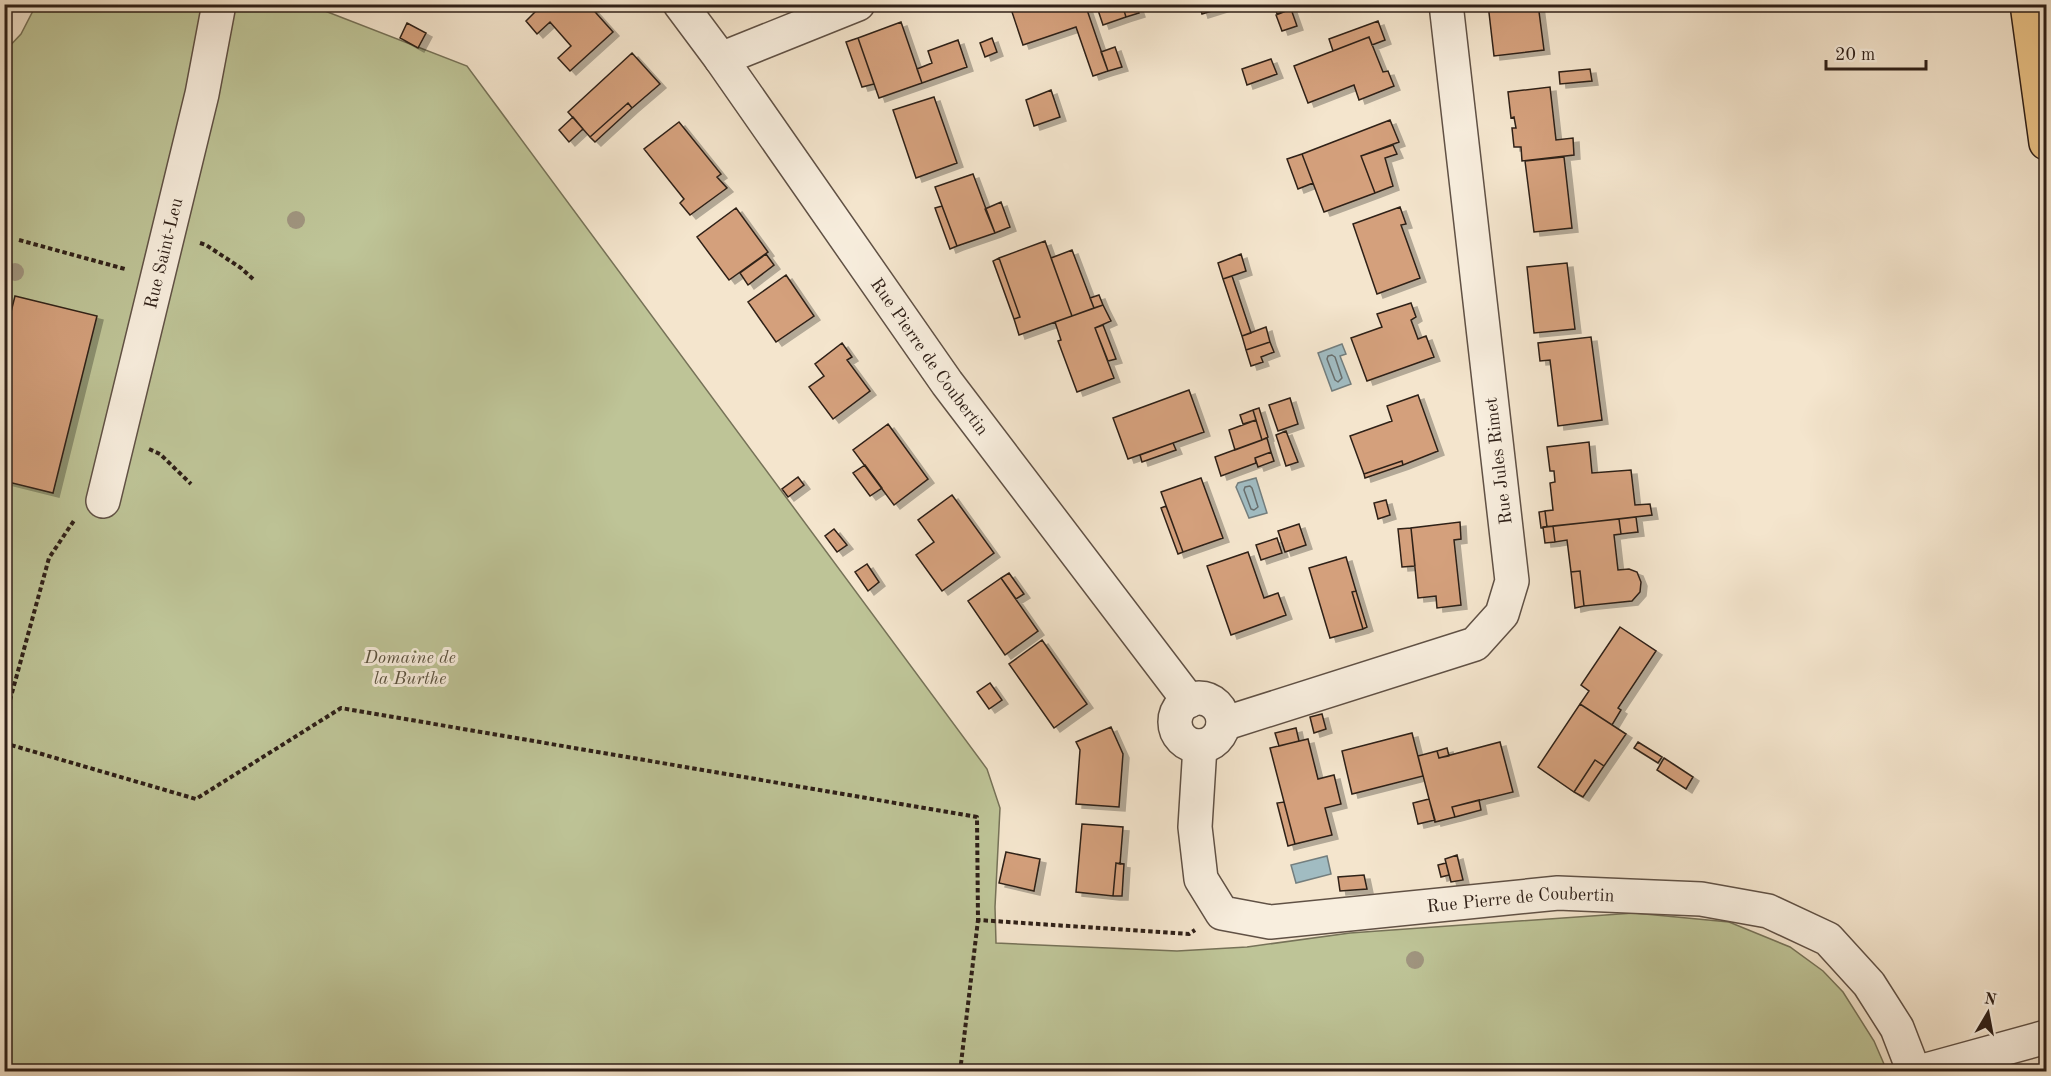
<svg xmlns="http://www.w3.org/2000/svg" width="2051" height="1076" font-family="'Old Standard TT',serif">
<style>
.green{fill:#bec497;stroke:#767258;stroke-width:1.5}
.water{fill:#a1bcc2;stroke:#737e7e;stroke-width:1.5}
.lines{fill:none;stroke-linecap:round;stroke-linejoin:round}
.shore{stroke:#686e6d;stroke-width:1.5}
.building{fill:#d4a07c;stroke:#2f2018;stroke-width:1.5;filter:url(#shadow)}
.minor-casing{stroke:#605145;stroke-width:36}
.highway-casing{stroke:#2f2018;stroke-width:36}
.path{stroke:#2f2018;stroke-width:4;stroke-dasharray:4.5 3;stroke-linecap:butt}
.minor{stroke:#f8eede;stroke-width:33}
.highway{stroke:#eac286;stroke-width:33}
.tree{fill:#9f947e}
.labels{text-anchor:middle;stroke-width:6;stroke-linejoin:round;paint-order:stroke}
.street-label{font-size:18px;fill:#2f2018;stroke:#f8eede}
.park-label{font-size:18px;font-style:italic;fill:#5a513e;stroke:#f8eede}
</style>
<defs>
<filter id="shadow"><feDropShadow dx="6" dy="4" stdDeviation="0" flood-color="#0004"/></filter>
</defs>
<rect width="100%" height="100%" fill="#f4e5cd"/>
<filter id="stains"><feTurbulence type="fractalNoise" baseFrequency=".00333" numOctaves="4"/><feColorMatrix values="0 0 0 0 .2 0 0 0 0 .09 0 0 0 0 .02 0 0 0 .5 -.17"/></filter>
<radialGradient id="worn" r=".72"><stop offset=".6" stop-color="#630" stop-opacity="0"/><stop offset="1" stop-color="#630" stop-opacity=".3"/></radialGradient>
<path class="green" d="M307,4L467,66L987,769L1000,808L995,907L996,943L1177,951L1247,947L1350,933L1634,913L1729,922L1790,947L1823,971L1843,992L1874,1041L1887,1071H5L4,52L21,34L36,5Z"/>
<path class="water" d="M1342,344L1346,354L1340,356L1351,384L1332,391L1318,353Z
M1256,478L1267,513L1249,518L1236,487L1238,483Z
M1327,856L1331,874L1296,883L1291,865Z"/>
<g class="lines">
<path class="shore" d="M1332,355L1335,357L1342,378L1338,382L1335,380L1327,359L1328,356Z
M1250,486L1252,488L1258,507L1254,510L1251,509L1244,490L1245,487Z"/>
</g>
<path class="building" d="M543,4H588L613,32L570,71L558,58L571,46L550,22L537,34L526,21Z
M1024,4H1085L1108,71L1093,76L1076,27L1023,45L1011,9Z
M1096,4H1122L1126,17L1103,25Z
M1122,4H1136L1139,13L1126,17Z
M1199,4H1234L1202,14Z
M1274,4H1290L1291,9L1277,14Z
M1488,4H1538L1544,50L1494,56Z
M1291,9L1297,26L1282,31L1276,15Z
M1378,21L1385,40L1372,45L1369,37L1333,51L1329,39Z
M901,22L922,83L879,98L858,38Z
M407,23L426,33L418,48L400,38Z
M1369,37L1383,72L1388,71L1394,86L1359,100L1354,85L1308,103L1294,66Z
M858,38L874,84L862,87L846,42Z
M992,38L997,52L985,57L980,43Z
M958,40L967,67L922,83L917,69L932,63L928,51Z
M1115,47L1122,67L1108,71L1101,52Z
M632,53L660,84L632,108L628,103L590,137L568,112Z
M1271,59L1277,74L1247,85L1242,69Z
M1590,69L1592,81L1560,84L1559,72Z
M1550,87L1556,140L1573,138L1574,155L1522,161L1521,147H1514L1512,128H1516L1514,117L1511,118L1508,92Z
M1051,90L1060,117L1034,126L1026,100Z
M934,97L957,163L916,178L893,110Z
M628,103L632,108L595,142L590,137Z
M573,117L583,129L569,142L559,130Z
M1390,120L1399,142L1361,156L1375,193L1324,212L1302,154Z
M679,122L721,174L717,177L727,188L690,215L680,203L684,199L644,149Z
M1393,145L1397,154L1385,158L1393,186L1375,193L1361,156Z
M1302,154L1313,183L1298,189L1287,159Z
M1564,157L1572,228L1534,232L1525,161Z
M973,174L995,233L957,246L935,187Z
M1001,202L1010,227L995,233L985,209Z
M942,206L957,246L950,249L935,208Z
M1400,207L1406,224L1401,225L1420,278L1377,294L1353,224Z
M736,208L768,252L729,280L697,237Z
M1045,241L1072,316L1019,335L1014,319L1020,317L999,258Z
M1072,250L1094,308L1072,316L1051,258Z
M766,254L774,265L748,285L740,273Z
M1241,254L1246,271L1223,279L1218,263Z
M999,258L1020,317L1014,319L993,261Z
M1567,263L1575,329L1534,333L1527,267Z
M786,275L814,316L776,342L748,302Z
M1232,276L1251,333L1242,336L1223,279Z
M1099,295L1103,305L1094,308L1090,298Z
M15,296L97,316L53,493L4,481V340Z
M1411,303L1416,317L1411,320L1418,339L1426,336L1434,357L1367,381L1351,338L1382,327L1377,314Z
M1103,305L1111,321L1095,328L1114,378L1077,392L1058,341L1061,340L1055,322Z
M1103,325L1116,359L1108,361L1095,328Z
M1266,327L1270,342L1246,350L1242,336Z
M1591,337L1602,420L1558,426L1550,360L1540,361L1538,343Z
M1270,342L1274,352L1261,357L1263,362L1251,366L1246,350Z
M842,343L852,357L847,360L870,391L833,419L809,387L824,376L815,364Z
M1189,390L1204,432L1128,459L1113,418Z
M1418,395L1438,451L1403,465L1402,461L1364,474L1350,436L1392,421L1387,406Z
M1290,398L1298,424L1278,431L1269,405Z
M1259,408L1268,437L1262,440L1253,410Z
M1253,410L1256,420L1243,424L1240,415Z
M1256,420L1262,440L1235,450L1229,430Z
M888,424L928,479L894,505L853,450Z
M1286,431L1298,462L1286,466L1276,435Z
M1267,438L1271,452L1255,458L1256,463L1221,476L1215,457Z
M1589,442L1592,473L1631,470L1635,505L1650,504L1652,515L1547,527L1545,511L1553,510L1550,483L1555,482L1554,471H1550L1547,447Z
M1173,443L1176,450L1142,462L1140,455Z
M1271,452L1274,461L1258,467L1255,458Z
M1402,461L1403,465L1365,478L1364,474Z
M865,465L882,488L870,496L853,473Z
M798,477L804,485L788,497L782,489Z
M1201,478L1223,538L1183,552L1161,492Z
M952,495L994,553L942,591L916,555L934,542L918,520Z
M1386,500L1390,515L1378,519L1374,503Z
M1166,506L1183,552L1178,554L1161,508Z
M1545,511L1547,527L1541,528L1539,512Z
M1636,517L1638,532L1621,534L1619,519Z
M1619,519L1621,534L1614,535L1618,570L1629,569L1637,572L1641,582L1640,592L1632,601L1584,606L1580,571L1571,572L1567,540L1555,542L1553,526Z
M1460,522L1461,539L1454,540L1461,605L1437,608L1436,596L1418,598L1411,528Z
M1299,524L1306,545L1285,552L1278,531Z
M1553,526L1555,542L1545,543L1543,527Z
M1411,528L1415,566L1402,567L1398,529Z
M834,529L847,545L837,552L825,536Z
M1277,538L1282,553L1261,560L1256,545Z
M1248,552L1264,598L1278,593L1286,615L1231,635L1207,566Z
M1346,557L1356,591L1352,592L1363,629L1330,638L1309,568Z
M867,564L879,582L868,591L855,572Z
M1580,571L1584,606L1575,608L1571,572Z
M1009,573L1024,594L1016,599L1001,578Z
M1001,578L1038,631L1005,655L968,601Z
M1356,591L1367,627L1363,629L1352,592Z
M1620,627L1656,651L1618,708L1621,710L1612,725L1580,704L1589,691L1581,685Z
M1042,640L1087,704L1054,728L1009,664Z
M990,683L1002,700L989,709L977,692Z
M1580,704L1626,734L1604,766L1595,760L1574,792L1538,767Z
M1322,714L1326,729L1314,733L1310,717Z
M1111,727L1123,754L1119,807L1076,804L1080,750L1076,742Z
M1296,728L1299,741L1279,746L1275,733Z
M1412,733L1423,776L1352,794L1342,751Z
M1308,739L1318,779L1334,775L1341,804L1325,808L1332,835L1295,844L1270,748Z
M1500,742L1513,792L1452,807L1455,817L1435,822L1418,756L1437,751L1439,758Z
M1638,742L1662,757L1658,763L1634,748Z
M1447,748L1449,756L1439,758L1437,751Z
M1664,758L1693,777L1686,789L1657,770Z
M1595,760L1604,766L1583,797L1574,792Z
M1429,799L1435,820L1418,824L1413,803Z
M1479,800L1481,810L1455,817L1452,807Z
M1284,802L1295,844L1288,846L1277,803Z
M1082,824L1123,827L1120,864L1116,863L1113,896L1076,892Z
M1006,852L1040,859L1034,891L999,883Z
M1457,855L1463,880L1451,882L1445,859Z
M1116,863L1124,864L1122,896H1113Z
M1446,863L1449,875L1441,877L1438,865Z
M1364,875L1367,889L1340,891L1338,877Z"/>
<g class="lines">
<g class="minor-casing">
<g id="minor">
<path id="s1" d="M680,4L721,59L947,383L1189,701"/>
<path d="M721,59L858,4"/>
<path id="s2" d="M103,501L202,94L219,4"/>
<circle cx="1199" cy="722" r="24"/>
<path d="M1223,724L1475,644L1502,614L1512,581L1446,4"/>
<path id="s3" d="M1200,746L1195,827L1201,879L1222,913L1270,922L1558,893L1701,899L1768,911L1828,939L1869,984L1897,1028L1914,1072"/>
<path d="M1919,1072L2046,1037"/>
</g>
</g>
<g class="highway-casing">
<path id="highway" d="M2027,4L2046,143"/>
</g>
<path class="path" d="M19,240L125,269
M200,243L206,245L241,268L253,279
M149,449L160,454L191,484
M4,722L49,558L75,519
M4,743L196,799L341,708L977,817L978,920L1189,934L1195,930
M960,1072L978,920"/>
<use href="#minor" class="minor"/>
<use href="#highway" class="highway"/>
</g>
<g class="tree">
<circle cx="296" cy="220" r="9"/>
<circle cx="15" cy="272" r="9"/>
<circle cx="1415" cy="960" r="9"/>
</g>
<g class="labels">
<g class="street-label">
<text dy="6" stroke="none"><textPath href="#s2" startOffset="255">Rue Saint-Leu</textPath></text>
<text dy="6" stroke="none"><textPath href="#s1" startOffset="432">Rue Pierre de Coubertin</textPath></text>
<text transform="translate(1498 461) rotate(-97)" y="6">Rue Jules Rimet</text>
<text dy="6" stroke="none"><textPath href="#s3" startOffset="474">Rue Pierre de Coubertin</textPath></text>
</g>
<g class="park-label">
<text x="410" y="663">Domaine de<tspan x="410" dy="21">la Burthe</tspan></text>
</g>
</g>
<rect width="2051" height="1076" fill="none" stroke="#f4e5cd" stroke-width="24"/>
<rect x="6" y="6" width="2039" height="1064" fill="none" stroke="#2f2018" stroke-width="3"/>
<rect x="12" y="12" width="2027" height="1052" fill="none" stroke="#2f2018" stroke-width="1.5"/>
<g transform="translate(1988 1013) rotate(10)" stroke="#f8eede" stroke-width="4.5" paint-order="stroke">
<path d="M0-4.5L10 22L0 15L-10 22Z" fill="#2f2018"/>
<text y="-9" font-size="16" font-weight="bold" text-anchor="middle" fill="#2f2018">N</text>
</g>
<path d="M1826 60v9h100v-9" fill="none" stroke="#2f2018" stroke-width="3"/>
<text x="1835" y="60" font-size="18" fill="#2f2018" stroke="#f8eede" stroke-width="4.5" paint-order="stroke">20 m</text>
<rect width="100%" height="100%" filter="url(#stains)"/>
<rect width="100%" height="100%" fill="url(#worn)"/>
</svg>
